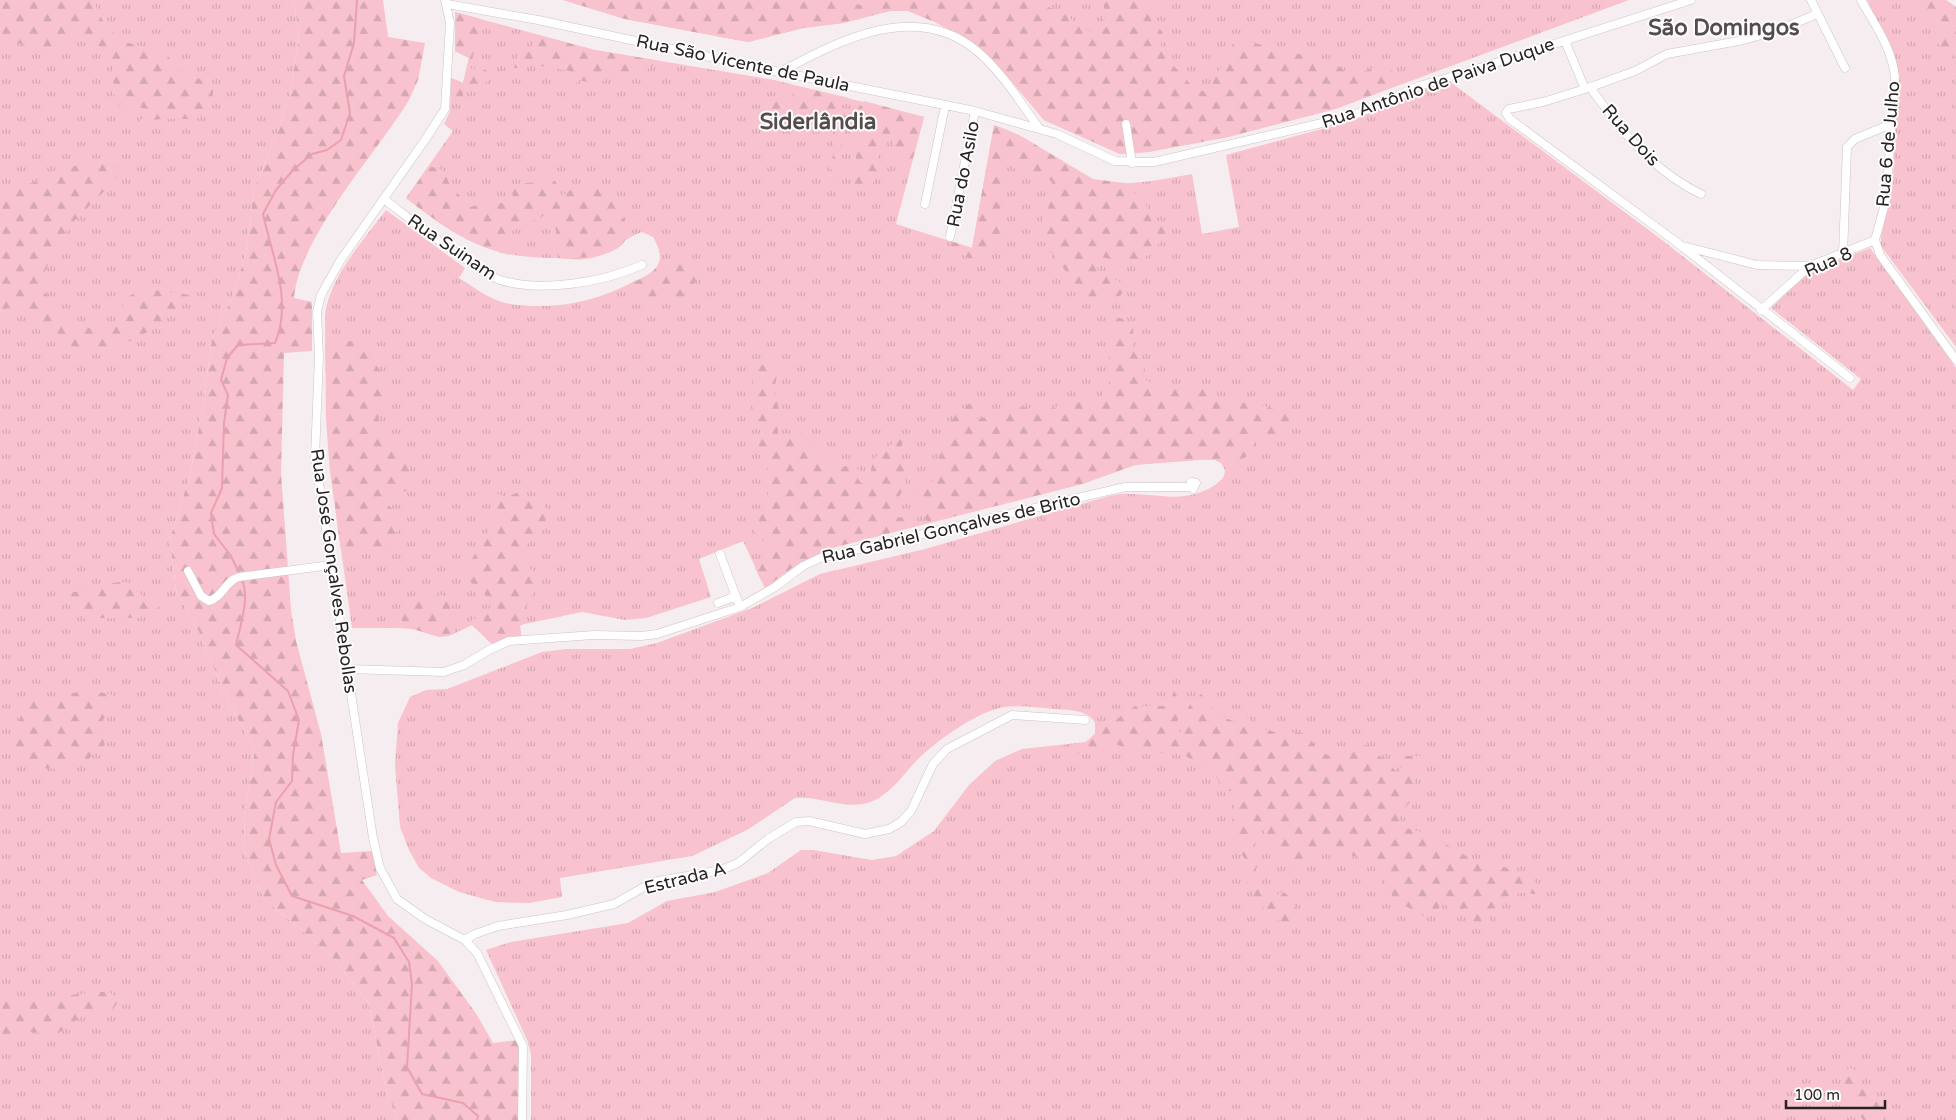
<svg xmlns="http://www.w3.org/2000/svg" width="1956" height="1120" font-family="'Varela Round',sans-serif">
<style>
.grass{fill:url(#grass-tufts)}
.forest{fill:url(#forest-firs)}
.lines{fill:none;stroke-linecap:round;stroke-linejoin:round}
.stream{stroke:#eaa0b2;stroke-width:2}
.minor-casing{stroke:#ccc4c5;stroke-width:9}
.minor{stroke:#fff;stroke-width:8}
.labels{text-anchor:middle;stroke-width:4;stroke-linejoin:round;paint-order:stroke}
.street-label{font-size:18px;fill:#262323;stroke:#fefcfd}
.district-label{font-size:22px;font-weight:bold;fill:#544d4e;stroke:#fefcfd}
</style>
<defs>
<pattern id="grass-tufts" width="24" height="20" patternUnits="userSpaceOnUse" patternTransform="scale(1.25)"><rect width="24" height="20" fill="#f8c3ce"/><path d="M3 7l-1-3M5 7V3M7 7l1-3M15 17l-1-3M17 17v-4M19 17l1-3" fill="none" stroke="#d4a7b1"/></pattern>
<pattern id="forest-firs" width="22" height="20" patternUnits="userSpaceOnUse" patternTransform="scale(1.25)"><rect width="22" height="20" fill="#f8c3ce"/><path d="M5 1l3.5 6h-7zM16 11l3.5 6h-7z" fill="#d4a7b1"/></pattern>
</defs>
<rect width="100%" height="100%" fill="#f5edef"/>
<path class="grass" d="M0,0H294L299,38L290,95L275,139L254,189L246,253L232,299L212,339L202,411L190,475L170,539L176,590L199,632L227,699L255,750L245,810L244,851L264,899L334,958L369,1004L385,1085L398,1120H0Z
M563,0H1629L1335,109L1228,137L1148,152L1120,154L1044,120L1002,70L975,44L935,22L908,11H890L843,23L803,28L748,42L625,19Z
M1867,0H1946L1956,7V347L1881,246V237L1893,182L1897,68L1894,55Z
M455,12L595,50L774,80L924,117L896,224L972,248L994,125C1033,137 1057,166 1092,179C1123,189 1161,179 1192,174L1202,234L1239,227L1226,155L1351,121L1422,90L1449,81L1662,240L1853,390L1861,379L1771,308L1809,272L1870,248L1956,368V1120H531V1055L528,1042L486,950L511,942L628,923L667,901L715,892L768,873L801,850H813L872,860L896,856L934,831L969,785L995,761L1022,749L1086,742L1095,734V722C1086,709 1067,710 1053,709C1037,707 1020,705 1004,707C976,712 938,740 917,760C904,774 891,793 873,801C847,812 820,795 795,798L747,830L692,856L560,878L562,897L529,903L495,902L459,892L431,878L419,868L409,850L400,827L395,765L398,723L410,697L426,690L447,689L542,652L567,649H630L657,643L752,608L820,574L925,549L1109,496C1116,495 1122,493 1129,494C1161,494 1185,504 1215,485C1220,481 1225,478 1225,470L1221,463L1213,459L1135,465L1082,484L828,549L792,568L765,588L743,541L699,559L711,597L646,618L625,620L582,612L520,625L521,636L506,638L492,644L472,625L449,636L439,637L410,628H352L330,472L326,420L325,315C330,276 363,241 386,210L465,268L459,278C475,288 491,301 510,304C553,310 591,303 629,284C653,273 670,266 653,237L642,232C625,237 613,253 595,257C584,261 569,259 557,258C488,258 459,239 406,198L453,131L444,124L450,111L451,78L463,83L469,58L455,51L457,27Z"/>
<path class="forest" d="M0,0H95C96,16 112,35 126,42C137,47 149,46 160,51C171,56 176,69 185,73C196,78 204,79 213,86C214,99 209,114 196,119C193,120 187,119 184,119C166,119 154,117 138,126L147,109L134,106L125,111L120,109L114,94L112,57C101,46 82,32 67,41C60,45 53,50 45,50C30,50 14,40 0,35Z
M294,0H383L388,37L425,43L418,80L409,100C376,154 299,237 294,298L312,302V351L284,353L281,473L291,610L296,641L321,734L341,853L372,851L377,875L362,880L388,916L438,961L477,1015L493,1043L519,1040L521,1048V1120H398L385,1085L369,1004L334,958L264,899L244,851L245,810L255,750L227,699L199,632L176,590L170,539L190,475L202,411L212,339L232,299L246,253L254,189L275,139L290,95L299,38Z
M563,0H853L859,5H868L873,0H1039L1041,6C1047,7 1054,8 1060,11C1071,16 1092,45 1103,23C1106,17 1105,7 1102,0H1157L1155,23L1163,33L1161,45L1163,54L1194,88L1209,93L1216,75L1229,55L1235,37L1279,50L1330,60L1346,72L1358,73L1377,67L1391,70L1397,74L1398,85L1335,109L1228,137L1148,152L1120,154L1044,120L1002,70L975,44L935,22L908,11H890L843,23L803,28L748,42L625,19Z
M1914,0H1946L1956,7V58L1937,43L1933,22L1922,15Z
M455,12L478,18L479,34L470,67L472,69L482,67L493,76L483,85H470L463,87V100L456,103L451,101V78L463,83L469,58L455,51Z
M542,36L595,50L660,61L637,76L624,72L595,84L579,80L569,90H558L556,88L567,79L570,71L541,66L528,59L522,68H514L518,53L529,52L537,38Z
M802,87L849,98L836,104L844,111L847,118L839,159L841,179L839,183L834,181L832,177L835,174L830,168L834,152L833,131L821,133L806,130L796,133C782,128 759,115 773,100H791L793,96L792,91Z
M864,101L924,117L913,158L904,161H896L891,155L894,147V141H884L876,151L881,165L873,183L857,190L850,173L856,165V144L865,131L863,122L854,113Z
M994,125L1021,136L1093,179L1124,183L1144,203L1168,235L1146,256L1140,267C1131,264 1104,259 1101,256L1097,257L1094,261C1100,283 1118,274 1126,288L1120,296L1098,304L1084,296L1049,249L1043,235V220L1053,196L1052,182L1045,176L1022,177L1011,164L1004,147C1001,155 1003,162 1005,169C1009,183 1000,199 998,212C997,223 1008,229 1001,241C996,251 984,254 976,259L966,257L952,248L951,241L972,248Z
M92,163L110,165L120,172C106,193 86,207 70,226C60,238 44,270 41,285C59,317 82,340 120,322C122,276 160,292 191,295C157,333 99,370 49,338C37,330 31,315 20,307L13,306L0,311V193L44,179L77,165Z
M429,166L443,170L450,185L470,207L484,203H506L513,196L509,188L511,185L535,182L545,174L556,182L562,196L576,186L587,190L601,183C610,189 608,198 615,205C623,214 623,216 626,228C633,258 577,259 558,258L555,221L547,214L509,233L505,239L510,255C469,245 438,223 406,198Z
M678,264L689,266L698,277L693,286L685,292L682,303L666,300L648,305L629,285L651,274L658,266L670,268Z
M1109,317C1154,319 1117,345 1145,363V376L1146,380L1155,384L1180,390L1197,386L1229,402L1253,403L1278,410L1291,417L1295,422L1293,425L1271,436L1255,439L1257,450L1242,459L1221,463L1216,460L1193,459L1135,465L1082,484L928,523C923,515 910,497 921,488C925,485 930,483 935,479L947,427L957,413L977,398L972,412L975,420L988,416L999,417L1014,406C1026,407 1037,410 1049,409C1056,408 1064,403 1071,402C1078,401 1085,404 1091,402C1114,394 1113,367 1107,349L1113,335L1104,322Z
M356,341L366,346L372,361L386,377C389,396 379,409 377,426L385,440L404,450L410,462L409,473L415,482L411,491L393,492L386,503L399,515L401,525L387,544L372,553C360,546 353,545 341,550C331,482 327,415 325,346L339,342Z
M772,361L779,366L774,390L780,413L776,450L791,434L800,433C823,445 820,478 852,464L859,470L858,479L861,483L866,482C872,475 870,470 873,463C877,451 894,443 904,437L900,454C906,467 910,482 900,495C896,501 891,504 890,512L893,517L909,518L916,526L828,549L792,568L765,588L755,568L768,549L766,544L754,531L767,502L769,485L768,469L758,450L761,430L751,410L752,383L761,365Z
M519,492L543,502L548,513C543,536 520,536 525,564L538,575L539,585L528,600L524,624L520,626L521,636L506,638L492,644L472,625L464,628L473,619L484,617L491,605C488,590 464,586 466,569C474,556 495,523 496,509C496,504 495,498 495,493L506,497Z
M120,582L133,583L141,594L146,606L149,607L160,601L164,603L163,605L139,618H100L93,626L83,617L82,612L68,604L65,599L72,592L89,591L102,584Z
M442,595C453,600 453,622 455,633C438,641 428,632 412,629C405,628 398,628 391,628L397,623L403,622L401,619C409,590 420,601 442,595Z
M91,690L112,695L111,706L102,722L97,723L96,728L101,731L105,745L94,751L90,758C78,765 52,774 37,765C29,760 26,754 16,752L14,727L19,722L25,701C46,702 70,692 91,690Z
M1174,691L1181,703L1177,724L1179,732L1185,731L1188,707L1201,694L1220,716L1233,721L1248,718L1256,727L1275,732L1306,733C1312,739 1314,747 1321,752C1338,764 1352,742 1369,746L1396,771L1401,768L1405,756H1429L1414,769V799C1405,807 1396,814 1402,827L1429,834L1478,863L1497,865L1525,873L1546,892C1537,897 1531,892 1521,893C1514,894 1504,897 1497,901L1499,908L1486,909L1487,916L1492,922L1485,926L1473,922L1468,909L1466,908L1454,913L1450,911L1445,903L1441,902L1438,912L1434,916H1423C1414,909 1403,907 1394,898C1386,890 1387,879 1380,870C1378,868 1335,846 1332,846C1319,847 1309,866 1299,872L1289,871L1286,860L1277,853V844L1267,837L1260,825L1251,858L1257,866L1254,877L1276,895L1282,892C1295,897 1295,911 1302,921C1283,939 1246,892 1245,874C1245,870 1246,867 1248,863L1233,843L1231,830L1236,792L1223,790L1213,770L1183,755L1174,753L1132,752L1112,742L1095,755L1069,751L1062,746L1086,742L1095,734L1096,725L1110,724L1135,706H1164L1170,701Z
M100,992C108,992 116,993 118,1002L112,1010L82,1016L57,1034L29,1032L12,1043L0,1046V996L11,995L43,1005L71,995Z
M1851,1068L1859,1073C1867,1097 1864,1093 1885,1107L1882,1120H1863C1858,1108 1826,1078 1851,1068Z"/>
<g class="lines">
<path class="stream" d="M240,575L231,556L214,534L211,513L222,488L224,423L228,395L221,380L227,358L238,345L275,343C293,301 272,256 263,214L276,190L293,170L312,154L327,150L341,140L350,113L344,76L354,43L357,0
M242,580C250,598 240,626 236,645L288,691L299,720L293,755L292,781L276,802L269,839L276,865L292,896L353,916L394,938L409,962L412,984L407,1067L422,1094L463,1103L478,1116L477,1120"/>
<g class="minor-casing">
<path id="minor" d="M445,0L450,23L445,109L425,140L340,261L321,295L317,312L319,357L315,457L373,838L380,868L397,899L425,919L465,940L477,953L523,1046L522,1120
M1811,0L1845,68
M1861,0C1875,25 1892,48 1895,77L1886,200L1875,240L1880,255L1956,360
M447,4L538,20L780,72L975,111L1057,134L1115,161L1154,162L1352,116L1419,86L1461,74L1691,0
M1817,14L1781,29L1744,40L1667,54L1635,71L1585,89L1543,102L1509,109L1506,113L1510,119L1675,241L1850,378
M1565,41L1585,89
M780,72C840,40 916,0 977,51C1002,72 1020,102 1039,128
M1590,87C1620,130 1653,171 1701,194
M1126,124L1132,163
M384,199C410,219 436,240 464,258C475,266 487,275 500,280C540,293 604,282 642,265
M925,204L945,106
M950,237L975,111
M1687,247L1757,265L1810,266
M1843,254L1847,147L1855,139L1891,124
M1761,310L1810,266L1875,240
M720,554L740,607
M188,571L201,596L209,601C222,598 225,581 239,577L331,565
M718,603L736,596
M348,669L444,672L464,665L489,650L509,641L594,635L641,636L657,634L740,607L775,587L803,566L820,558L1125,487H1190L1193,489L1196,483L1191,482L1190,487
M465,940L475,934L498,926L567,915L614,904L653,882L721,870L738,863L768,839L796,822L809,821L865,834L889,829L901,822L911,811L933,764L947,749L1012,715L1085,720"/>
</g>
<use href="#minor" class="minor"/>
</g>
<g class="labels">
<g class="street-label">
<text transform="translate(743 63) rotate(12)" y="6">Rua São Vicente de Paula</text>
<text transform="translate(1438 83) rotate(-19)" y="6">Rua Antônio de Paiva Duque</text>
<text transform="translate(1631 135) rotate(48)" y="6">Rua Dois</text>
<text transform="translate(1888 144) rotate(-85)" y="6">Rua 6 de Julho</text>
<text transform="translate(963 174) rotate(-79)" y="6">Rua do Asilo</text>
<text transform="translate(452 247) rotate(34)" y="6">Rua Suinam</text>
<text transform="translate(1828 262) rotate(-24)" y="6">Rua 8</text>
<text transform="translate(951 528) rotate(-13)" y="6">Rua Gabriel Gonçalves de Brito</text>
<text transform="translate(334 571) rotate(82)" y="6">Rua José Gonçalves Rebollas</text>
<text transform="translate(685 878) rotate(-14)" y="6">Estrada A</text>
</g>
<g class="district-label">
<text x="1724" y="35">São Domingos</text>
<text x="818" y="129">Siderlândia</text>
</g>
</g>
<path d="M1786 1100v8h99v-8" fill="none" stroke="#262323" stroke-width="2.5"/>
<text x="1794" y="1100" font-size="15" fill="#262323" stroke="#fefcfd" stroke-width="4" paint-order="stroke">100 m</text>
</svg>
